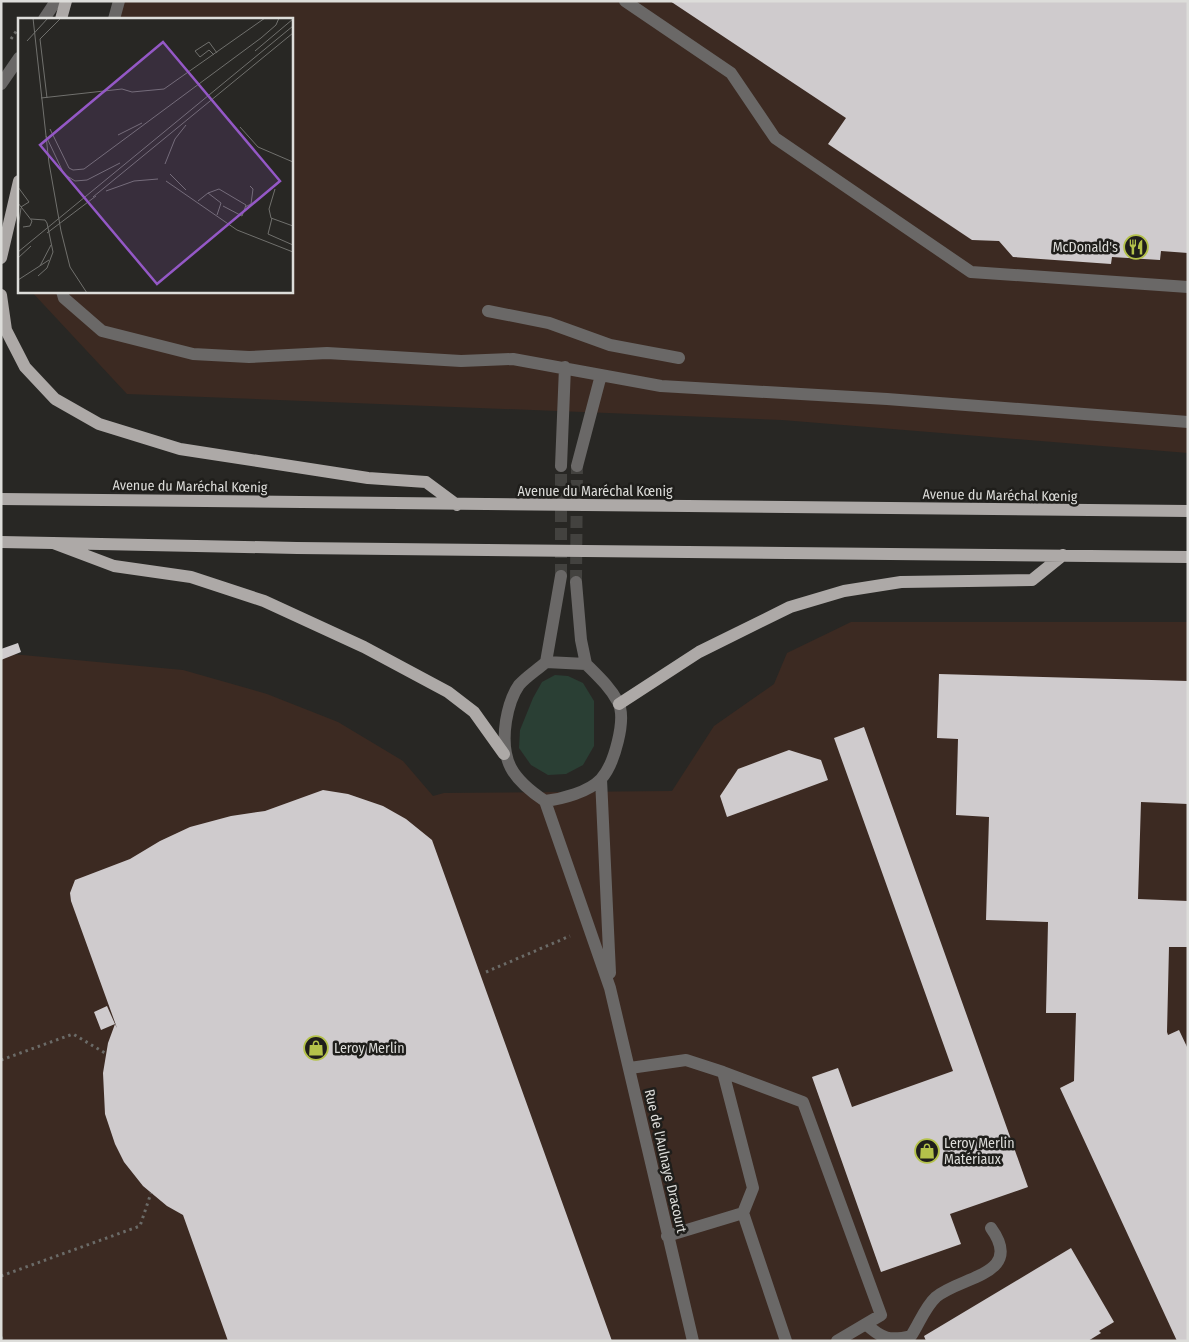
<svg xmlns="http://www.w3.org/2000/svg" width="1189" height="1342" font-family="'Fira Sans Condensed',sans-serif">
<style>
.commercial{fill:#3c2a22}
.green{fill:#2a3f34}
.building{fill:#cfcbcd}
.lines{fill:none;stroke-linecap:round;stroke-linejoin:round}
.minor-tunnel{stroke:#43423f;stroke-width:12;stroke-dasharray:12 6;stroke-linecap:butt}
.path{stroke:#6b6b68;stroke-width:3;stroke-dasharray:2.5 4;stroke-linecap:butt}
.minor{stroke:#6a6867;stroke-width:12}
.major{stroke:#ada9a7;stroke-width:12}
.labels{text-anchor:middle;stroke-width:5;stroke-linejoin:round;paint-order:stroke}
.poi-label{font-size:14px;fill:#ddddda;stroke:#1f1e1b;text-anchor:start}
.street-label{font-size:14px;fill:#ddddda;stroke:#1f1e1b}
.inset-road{fill:none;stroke:#70706d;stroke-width:1}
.view{fill:#9458c6;fill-opacity:0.15;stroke:#9458c6;stroke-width:2.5}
.inset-edge{fill:none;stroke:#ddddda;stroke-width:2.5}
</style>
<rect width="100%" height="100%" fill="#282724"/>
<path class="commercial" d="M124,1H1188V453L782,420L127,394L31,291H291V19H112Z
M851,622H1188V1341H1V653L183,670L267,694L338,722L403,761L433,796L444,793L672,791L714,726L774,684L787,653Z"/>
<path class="green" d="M555,675L568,676L583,683L594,701V746L583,765L566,774L548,775L531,765L519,748L520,730L533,698L542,682Z"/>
<path class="building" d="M670,1H1188V253L1161,251L1160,260L1112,257L1111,264L1013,257L999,241L972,240L828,144L846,118Z
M18,643L21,652L1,660V649Z
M939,674L1188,681V804L1141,802L1138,899L1188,901V947H1169L1167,1032L1168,1035L1179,1030L1188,1049V1341H1177L1060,1088L1074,1081L1076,1013H1046L1048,922L986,920L989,817L956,815L958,739L937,738Z
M864,727L1028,1187L950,1214L961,1244L881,1272L812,1077L838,1068L852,1107L953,1071L834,738Z
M789,750L821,760L828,780L727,817L720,796L738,769Z
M323,790L348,794L383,806L406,819L432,840L612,1341H228L183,1215L167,1206L143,1186L124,1162L115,1144L105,1114L103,1073L108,1043L115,1024L117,1028L71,901L70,893L75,880L130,859L160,841L190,827L231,816L265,811Z
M107,1006L115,1024L101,1030L94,1012Z
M1071,1248L1114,1322L1099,1331L1101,1333L1088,1341H926L924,1336Z"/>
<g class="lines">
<path class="minor-tunnel" d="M561,576V466
M576,582L577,466"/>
<path class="path" d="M11,39L19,27
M486,972L570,936
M1,1060L73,1034L105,1053
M1,1276L140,1226L151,1193
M1,1337L3,1341"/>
<path class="minor" d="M625,1L731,73L775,138L971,272L1188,287
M44,19L56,1
M114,19L119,1
M1,84L19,58
M62,291L64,298L102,331L193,354L249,357L327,353L461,361L513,359L661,386L887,399L1188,422
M488,311L549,323L610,345L679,358
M561,466L565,367
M577,466L601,375
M576,582L581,640L586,664
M546,662L586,664C598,676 610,687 618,702C627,719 614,765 601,779C589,792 562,799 545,801C512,779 500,761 506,721C508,709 512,695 519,685C526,677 537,670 546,662Z
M546,662L561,576
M601,779L610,973
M545,801L610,988L693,1341
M630,1068L686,1060L723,1072L753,1188L743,1213L667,1236
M723,1072L803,1102L881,1315L837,1341
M743,1213L786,1341
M866,1324C882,1339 890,1341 911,1336C919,1324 925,1307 936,1297C961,1276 1025,1275 991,1228"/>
<path class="major" d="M61,19L66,1
M1,258L19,181
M1,295L6,330L25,367L55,399L99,424L180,449L368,478L426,482L457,505
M1,499L1188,511
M1,542L53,543L114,566L191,577L264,601L364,647L448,692L474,712L504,754
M53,543L297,548L1188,557
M619,704L699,652L790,607L844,591L901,582L1032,580L1063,555"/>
</g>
<defs>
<g id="restaurant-ring" transform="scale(1.25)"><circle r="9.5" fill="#1f1e1b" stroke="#b4c24a" stroke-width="1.5"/><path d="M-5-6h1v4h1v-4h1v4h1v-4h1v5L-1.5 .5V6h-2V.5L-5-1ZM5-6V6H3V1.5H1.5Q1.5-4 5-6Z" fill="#b4c24a"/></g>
<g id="shop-ring" transform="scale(1.25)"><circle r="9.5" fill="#1f1e1b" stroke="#b4c24a" stroke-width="1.5"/><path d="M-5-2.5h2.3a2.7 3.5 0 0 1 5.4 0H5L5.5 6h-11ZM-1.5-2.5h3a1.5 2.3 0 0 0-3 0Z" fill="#b4c24a"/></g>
</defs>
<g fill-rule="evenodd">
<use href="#restaurant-ring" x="1136" y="247"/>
<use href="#shop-ring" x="316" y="1048"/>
<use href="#shop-ring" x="927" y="1151"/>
</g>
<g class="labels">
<g class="poi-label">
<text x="1118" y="252" text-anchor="end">McDonald's</text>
<text x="334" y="1053">Leroy Merlin</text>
<text x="944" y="1148">Leroy Merlin<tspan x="944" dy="16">Matériaux</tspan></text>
</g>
<g class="street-label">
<text transform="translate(190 486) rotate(1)" y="5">Avenue du Maréchal Kœnig</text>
<text x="595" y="496">Avenue du Maréchal Kœnig</text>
<text transform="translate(1000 495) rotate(1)" y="5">Avenue du Maréchal Kœnig</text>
<text transform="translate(666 1161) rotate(77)" y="5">Rue de l'Aulnaye Dracourt</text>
</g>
</g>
<g transform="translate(18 18)">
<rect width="275" height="275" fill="#282724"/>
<path class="inset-road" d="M15,0L31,145L43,213L52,249L69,275M9,23L30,0M237,33L275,1M196,37L191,32L182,39L177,33L191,24L199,35M23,80L104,71L114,74L146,71L247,0M29,80L22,21L43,0M222,109L240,129L275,144M32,111L51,150L55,152L66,151L243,20L258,7L261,0M100,117L124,105M28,118L46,156L57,163L69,162L102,145M147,146L157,121L168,107M152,156L168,172M148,163L219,212L275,234M0,169L11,184L3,189M257,171L251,191L253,200L275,208M88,173L116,163L140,161M190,175L201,171L228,187L224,198L205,188M75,179L275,15M180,183L190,175L203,185L199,197M0,185L14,203L12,208L5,209M227,189L233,186L235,171L232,168M254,200L250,216L275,227M13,201L27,202L29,205L35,234L29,250L20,258M0,210L3,190M29,215L78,178M0,234L275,8M0,240L13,228M22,248L33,227M0,262L31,242"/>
<path class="view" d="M145,24L262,163L139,266L22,127Z"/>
<rect width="275" height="275" class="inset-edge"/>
</g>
<rect width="1189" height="1342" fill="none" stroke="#ddddda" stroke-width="5"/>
</svg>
